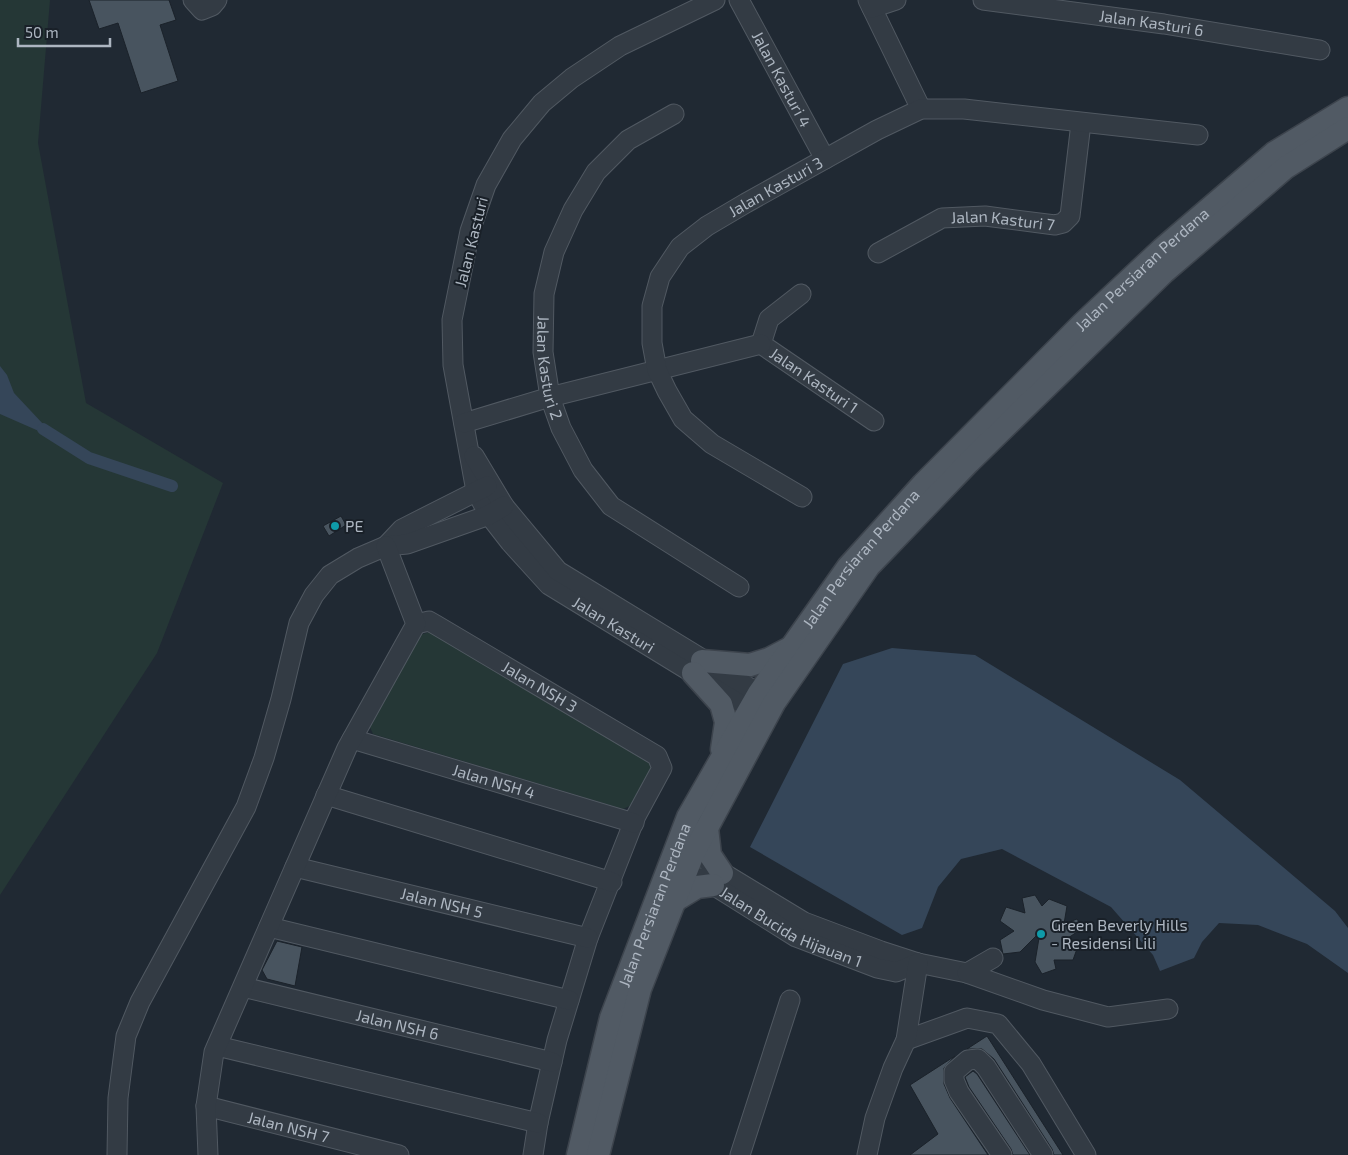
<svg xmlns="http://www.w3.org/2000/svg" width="1348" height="1155" font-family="'Exo 2',sans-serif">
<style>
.green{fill:#253736}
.water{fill:#354659}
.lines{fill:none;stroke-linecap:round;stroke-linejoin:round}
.canal{stroke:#354659;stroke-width:12}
.building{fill:#48545f;stroke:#1b222a}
.minor-casing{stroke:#515962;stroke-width:21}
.major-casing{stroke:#3d444d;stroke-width:25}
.minor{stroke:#333b44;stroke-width:19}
.major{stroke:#515a64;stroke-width:22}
.culture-dot{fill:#0f9aa8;stroke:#192028;stroke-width:2}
.labels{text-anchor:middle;stroke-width:4;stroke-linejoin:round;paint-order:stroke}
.street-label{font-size:16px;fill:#adb6c1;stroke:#192028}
.poi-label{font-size:16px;fill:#adb6c1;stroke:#192028;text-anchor:start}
</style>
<rect width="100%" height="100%" fill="#202933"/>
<path class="green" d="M0,0H50L38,143L86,403L223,483L157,653L0,895Z
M435,630L649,758L653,774L639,802L623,809L373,734L367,721L420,635Z"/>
<path class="water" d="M0,366L7,375L14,393L44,425L41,432L0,414Z
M892,648L975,655L1180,780L1335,911L1348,928V973L1307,944L1258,925L1219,923L1202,942L1194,958L1160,971L1153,955L1111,907L1002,849L961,859L938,887L922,928L902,935L750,847L843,664Z"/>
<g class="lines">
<path class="canal" d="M43,429L89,458L172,486"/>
</g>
<path class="building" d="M89,0H169L176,20L160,25L178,81L141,93L118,23L99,29Z
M341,516L346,525L329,536L323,526Z
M1035,895L1042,906L1049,899L1067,906L1064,924L1077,919L1083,928L1068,938L1078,946L1073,960H1054L1056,969L1042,974L1035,962L1040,932L1020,952L1003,954L1000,940L1014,931L1000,921L1006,907L1025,913L1022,898Z
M277,941L302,947L295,986L267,979L262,970Z
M987,1036L1063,1155H1054L1052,1149L994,1059L982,1049H967Z
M955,1056L944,1068V1084L950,1098L988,1155H910L938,1134L910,1085Z
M973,1071L977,1074L1030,1155H1013L1011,1149L969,1087L965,1077Z"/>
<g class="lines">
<g class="minor-casing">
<g id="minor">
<path d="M193,0L202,10L212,6L217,0"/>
<path id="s1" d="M715,0L620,46L572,78L542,103L512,139L486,185L470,231L452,320L453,365L476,491L489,515L510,542L549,585L763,716"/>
<path id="s2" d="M739,0L825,159"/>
<path d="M868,0L921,109"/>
<path id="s3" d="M983,0L1164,24L1320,50"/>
<path d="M872,8L896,0"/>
<path id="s4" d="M674,114L628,140L596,172L573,210L554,252L544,294L543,352L550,397L561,428L583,470L611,506L739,587"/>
<path id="s5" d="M878,253L942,218L985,216L1055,225L1063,223L1070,216L1081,123"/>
<path id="s6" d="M801,294L769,319L761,344L874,421"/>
<path d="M464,423L550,397L761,344"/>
<path d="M474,456L504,506L558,571L771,701"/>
<path id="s7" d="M802,497L712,444L683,419L667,391L657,370L652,343V306L660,277L680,247L707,226L746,203L877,130L921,109H964L1198,135"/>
<path d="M386,546L402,529L487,486"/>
<path id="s8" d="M416,624L429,621L436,625L657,756L662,768L636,816L588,938L557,1040L538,1123L533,1155"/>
<path id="s9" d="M352,739L634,823"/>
<path d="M326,795L612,882"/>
<path d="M710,865L804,922L881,951L918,963L967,973"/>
<path id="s10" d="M295,867L588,938"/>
<path id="s11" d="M702,878L796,937L877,968L896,972L918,963"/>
<path d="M269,927L569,1000"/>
<path d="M993,958L967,973L1043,1000L1108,1017L1168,1009"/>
<path id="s12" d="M243,987L552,1062"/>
<path d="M906,1040L967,1018L998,1024L1031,1064L1086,1155"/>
<path d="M217,1046L538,1123"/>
<path id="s13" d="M206,1106L399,1155"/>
<path d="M117,1155L118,1098L126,1036L140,1002L246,807L264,758L281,699L299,623L314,595L330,575L358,558L386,546L407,544L489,515L504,506"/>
<path d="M208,1155L206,1106L214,1052L347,748L416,624L386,546"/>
<path d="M740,1155L790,1000"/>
<path d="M867,1155L875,1118L893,1068L906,1040L918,963"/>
<path d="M1002,1155L959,1092L954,1080V1072L968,1060L978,1059L986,1067L1043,1155"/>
</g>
</g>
<g class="major-casing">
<g id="major">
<path d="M702,661L750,665L769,659L790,648"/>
<path d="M693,673L721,704L726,722L722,749"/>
<path d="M707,828L710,855L722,873"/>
<path d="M674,901L697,887L713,885"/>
<path id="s14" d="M578,1155L611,1018L688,817L759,693L848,567L923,484L1083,323L1162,249L1274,153L1348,108"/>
<path d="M598,1155L640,989L693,854L774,703L869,566L969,462L1163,273L1285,168L1348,128"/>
</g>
</g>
<use href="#minor" class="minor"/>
<use href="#major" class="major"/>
</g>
<g class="culture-dot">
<circle cx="335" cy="526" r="5"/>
<circle cx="1041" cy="934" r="5"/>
</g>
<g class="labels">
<g class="street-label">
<text dy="6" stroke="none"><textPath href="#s3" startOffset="170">Jalan Kasturi 6</textPath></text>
<text dy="6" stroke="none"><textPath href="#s2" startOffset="90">Jalan Kasturi 4</textPath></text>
<text dy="6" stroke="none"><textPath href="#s7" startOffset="442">Jalan Kasturi 3</textPath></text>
<text dy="6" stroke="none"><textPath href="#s5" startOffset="134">Jalan Kasturi 7</textPath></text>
<text transform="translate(471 242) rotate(-76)" y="6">Jalan Kasturi</text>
<text dy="6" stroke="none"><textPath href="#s14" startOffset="1072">Jalan Persiaran Perdana</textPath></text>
<text dy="6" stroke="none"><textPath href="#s4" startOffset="306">Jalan Kasturi 2</textPath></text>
<text dy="6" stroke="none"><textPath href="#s6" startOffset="131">Jalan Kasturi 1</textPath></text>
<text dy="6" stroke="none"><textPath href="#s14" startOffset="668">Jalan Persiaran Perdana</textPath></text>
<text dy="6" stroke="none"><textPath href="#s1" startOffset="810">Jalan Kasturi</textPath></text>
<text dy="6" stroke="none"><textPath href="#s8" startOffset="142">Jalan NSH 3</textPath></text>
<text dy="6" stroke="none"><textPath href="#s9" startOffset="148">Jalan NSH 4</textPath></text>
<text dy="6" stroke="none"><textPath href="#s10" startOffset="151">Jalan NSH 5</textPath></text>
<text dy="6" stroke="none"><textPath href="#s14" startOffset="262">Jalan Persiaran Perdana</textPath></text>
<text dy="6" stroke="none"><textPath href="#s11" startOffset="102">Jalan Bucida Hijauan 1</textPath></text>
<text dy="6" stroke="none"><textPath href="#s12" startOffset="159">Jalan NSH 6</textPath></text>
<text dy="6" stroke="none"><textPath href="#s13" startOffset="85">Jalan NSH 7</textPath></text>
</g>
<g class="poi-label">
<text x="345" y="532">PE</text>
<text x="1051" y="931">Green Beverly Hills<tspan x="1051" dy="18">- Residensi Lili</tspan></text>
</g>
</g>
<path d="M18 38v8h92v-8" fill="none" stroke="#adb6c1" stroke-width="2.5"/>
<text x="25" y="38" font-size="15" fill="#adb6c1" stroke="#192028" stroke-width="4" paint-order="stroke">50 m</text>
</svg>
